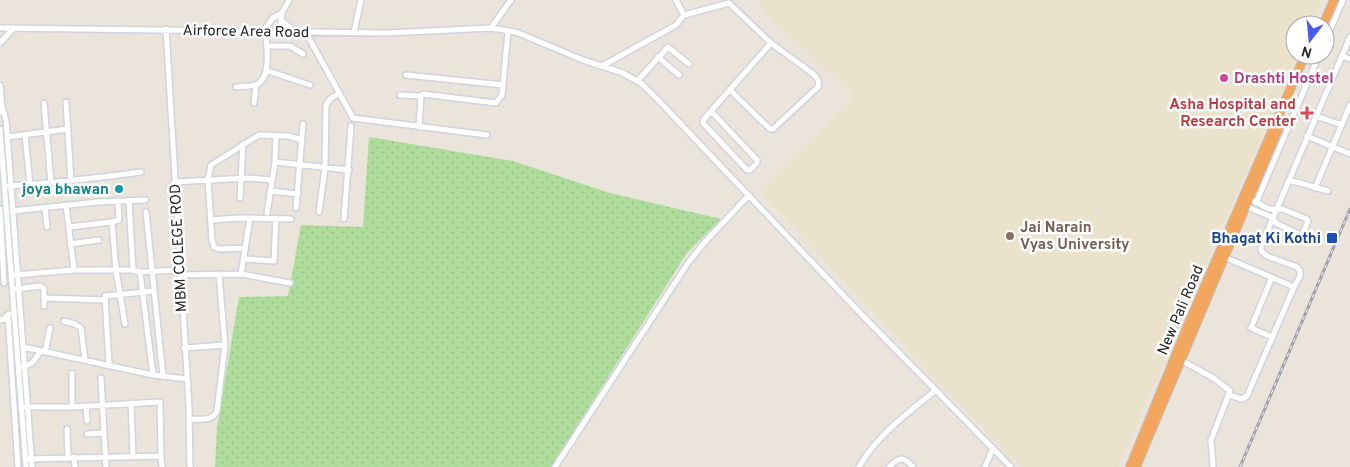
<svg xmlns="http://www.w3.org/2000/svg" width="1350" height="467" font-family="Overpass,sans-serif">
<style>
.education{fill:#ebe2cb}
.grass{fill:url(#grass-dots)}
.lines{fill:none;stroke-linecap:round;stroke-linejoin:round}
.minor-casing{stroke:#d0d3e0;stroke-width:8}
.highway-casing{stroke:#c3c3c3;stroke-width:10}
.minor{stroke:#fff;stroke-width:5}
.highway{stroke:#f3a65d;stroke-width:8}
.rail-casing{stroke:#9ea0b2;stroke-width:3}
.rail{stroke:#fff;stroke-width:1;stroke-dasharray:4;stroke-linecap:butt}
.hotel-dot{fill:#d1479c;stroke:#fff;stroke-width:2}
.health-dot{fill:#e0444e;stroke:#fff;stroke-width:2}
.culture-dot{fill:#0f9aa8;stroke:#fff;stroke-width:2}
.education-dot{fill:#8d6e63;stroke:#fff;stroke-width:2}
.transit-dot{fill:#1a4fb4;stroke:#fff;stroke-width:2}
.labels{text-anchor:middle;stroke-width:5;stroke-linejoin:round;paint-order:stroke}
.street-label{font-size:15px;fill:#282828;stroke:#fff}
.hotel-label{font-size:15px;font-weight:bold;fill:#b23c85;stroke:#fff;text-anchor:start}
.health-label{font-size:15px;font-weight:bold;fill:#be3a42;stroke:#fff;text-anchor:end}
.culture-label{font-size:15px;font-weight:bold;fill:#0d838f;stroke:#fff;text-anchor:end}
.education-label{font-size:15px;font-weight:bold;fill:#785e54;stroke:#fff;text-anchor:start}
.transit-label{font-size:15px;font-weight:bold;fill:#164399;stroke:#fff;text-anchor:end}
</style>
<defs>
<pattern id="grass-dots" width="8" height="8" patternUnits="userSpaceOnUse" patternTransform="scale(1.25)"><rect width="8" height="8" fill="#aedd9b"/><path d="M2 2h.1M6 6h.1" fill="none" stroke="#96be86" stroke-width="1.8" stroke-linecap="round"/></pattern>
</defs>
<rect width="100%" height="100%" fill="#eae4db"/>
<path class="education" d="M760,0H1321L1311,25H1295V55H1298L1198,281L1119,467H1022L926,369L759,190L855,96L764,12Z"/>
<path class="grass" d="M369,137L513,161L610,193L721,219L687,253L551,467H215L217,428L239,297L288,296L301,225L363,227Z"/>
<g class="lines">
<g class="minor-casing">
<path id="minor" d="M684,15L729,3L771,43L813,74C818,78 819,80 818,87L773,129H770L730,90
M281,20L294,31
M0,28L387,33L491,28L516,32L583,60L623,73L642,84L659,101L864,317L1011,467
M491,28L511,0
M166,29L189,407L190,467
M263,31L273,18L282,13
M280,31L282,13L289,0
M305,31L353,118L487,135
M354,32L361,0
M1350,37L1342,56L1350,59
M1325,42L1343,0
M0,43L14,28
M266,46H290L303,54
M658,57L679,75
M602,66L676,25L684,15L676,0
M268,71L310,85
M406,75L503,85
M637,81L668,47L689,64
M0,85L2,107L0,112
M236,87C242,86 250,87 255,85C273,79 266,46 266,31
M400,95L421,96
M66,102L71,181
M44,103L51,183
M254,103L256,85
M2,107L6,120L32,467
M711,111L757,160V163L750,170H747L703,123L704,119Z
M711,111L771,43
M1316,116L1342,125
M419,127L421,96L423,94L496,103L502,95L508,31
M0,129L26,467
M25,135L30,185
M1307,136L1350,154
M7,137L68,129
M275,162L349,170
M1289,180L1328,191
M174,182L248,178L272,180
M9,186C54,183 97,178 141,172
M1315,188L1350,105
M271,191L298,194
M240,198L243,144
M129,201L133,270
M1256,203L1319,55
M66,205L74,270
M1243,205L1273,218L1276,223L1300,235L1303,233L1308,221L1307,219L1282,209H1269L1254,201
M45,208L47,227
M296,208L303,124
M0,209L4,283
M12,211L98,202L146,200
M146,212L163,376
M319,212L325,168L326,105L330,99L338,94
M267,213L275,162L276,136
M344,219L351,126
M211,220L239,218L291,219
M112,222L119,220L118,201
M69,227L112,222L116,270L125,324
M70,244L99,240
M246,248L220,249L214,247L212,240L208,180L211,165L259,135L288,136L302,140
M1224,257L1294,287
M244,259L274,261L276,218
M140,272L153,375
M241,274L250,218
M15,275L74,270H133L140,272L179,270
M180,275L241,274L290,283
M1272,277L1251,328L1272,337
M16,289L40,286L44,288V306
M44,298L105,300
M8,316L18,467
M0,320L4,319L9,314
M64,321L75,324L81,328L85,360
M23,347L153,375L187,379
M184,348L225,345
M45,352L50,328
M1181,360L1215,379L1230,391L1211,440L1213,467
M109,364L105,296L154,291
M23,367L32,363L41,351
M72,373V407
M101,378L106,467
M1229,395L1242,399L1247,396L1294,287L1300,276V271L1297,267L1267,256L1261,251V246L1342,56
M131,404L133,456
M86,406L87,421
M25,407H72L160,402L161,456L29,459
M189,419C200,419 212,422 217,411L225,345L219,274
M67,429L68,457
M87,434L104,433
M161,456L162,467
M74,457L75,467
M555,467L688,263L704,243L749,195
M859,467C876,436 909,412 936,390
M889,467C899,457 903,456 913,467
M985,467L993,448"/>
</g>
<g class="highway-casing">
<path id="highway" d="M1323,25L1334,0
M1130,467L1188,325L1305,55
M1136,467L1278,130"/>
</g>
<use href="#minor" class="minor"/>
<use href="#highway" class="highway"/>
<g class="rail-casing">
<path id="rail" d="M1240,467L1350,209"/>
</g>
<use href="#rail" class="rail"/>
</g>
<circle class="hotel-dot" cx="1224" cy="78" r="5"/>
<path class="health-dot" d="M1304.5 105.5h5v5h5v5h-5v5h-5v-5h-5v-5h5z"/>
<circle class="culture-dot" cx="119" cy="189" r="5"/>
<circle class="education-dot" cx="1010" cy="236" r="5"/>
<rect class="transit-dot" x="1326" y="232" width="12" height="12" rx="2.5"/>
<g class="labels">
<g class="street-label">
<text transform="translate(246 31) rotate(1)" y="5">Airforce Area Road</text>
<text transform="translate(178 248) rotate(-93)" y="5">MBM COLEGE ROD</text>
<text transform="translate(1180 310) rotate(-67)" y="5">New Pali Road</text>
</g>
<g class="hotel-label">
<text x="1234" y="83">Drashti Hostel</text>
</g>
<g class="health-label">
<text x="1296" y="109">Asha Hospital and<tspan x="1296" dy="17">Research Center</tspan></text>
</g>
<g class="culture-label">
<text x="109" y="194">joya bhawan</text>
</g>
<g class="education-label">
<text x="1020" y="232">Jai Narain<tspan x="1020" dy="17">Vyas University</tspan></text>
</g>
<g class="transit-label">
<text x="1321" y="243">Bhagat Ki Kothi</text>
</g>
</g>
<g transform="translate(1310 40) rotate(196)"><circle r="24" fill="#ffffff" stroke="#a9a9a9"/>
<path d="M0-4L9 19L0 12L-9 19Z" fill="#455bed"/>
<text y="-8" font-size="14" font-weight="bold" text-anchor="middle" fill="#282828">N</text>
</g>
</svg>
